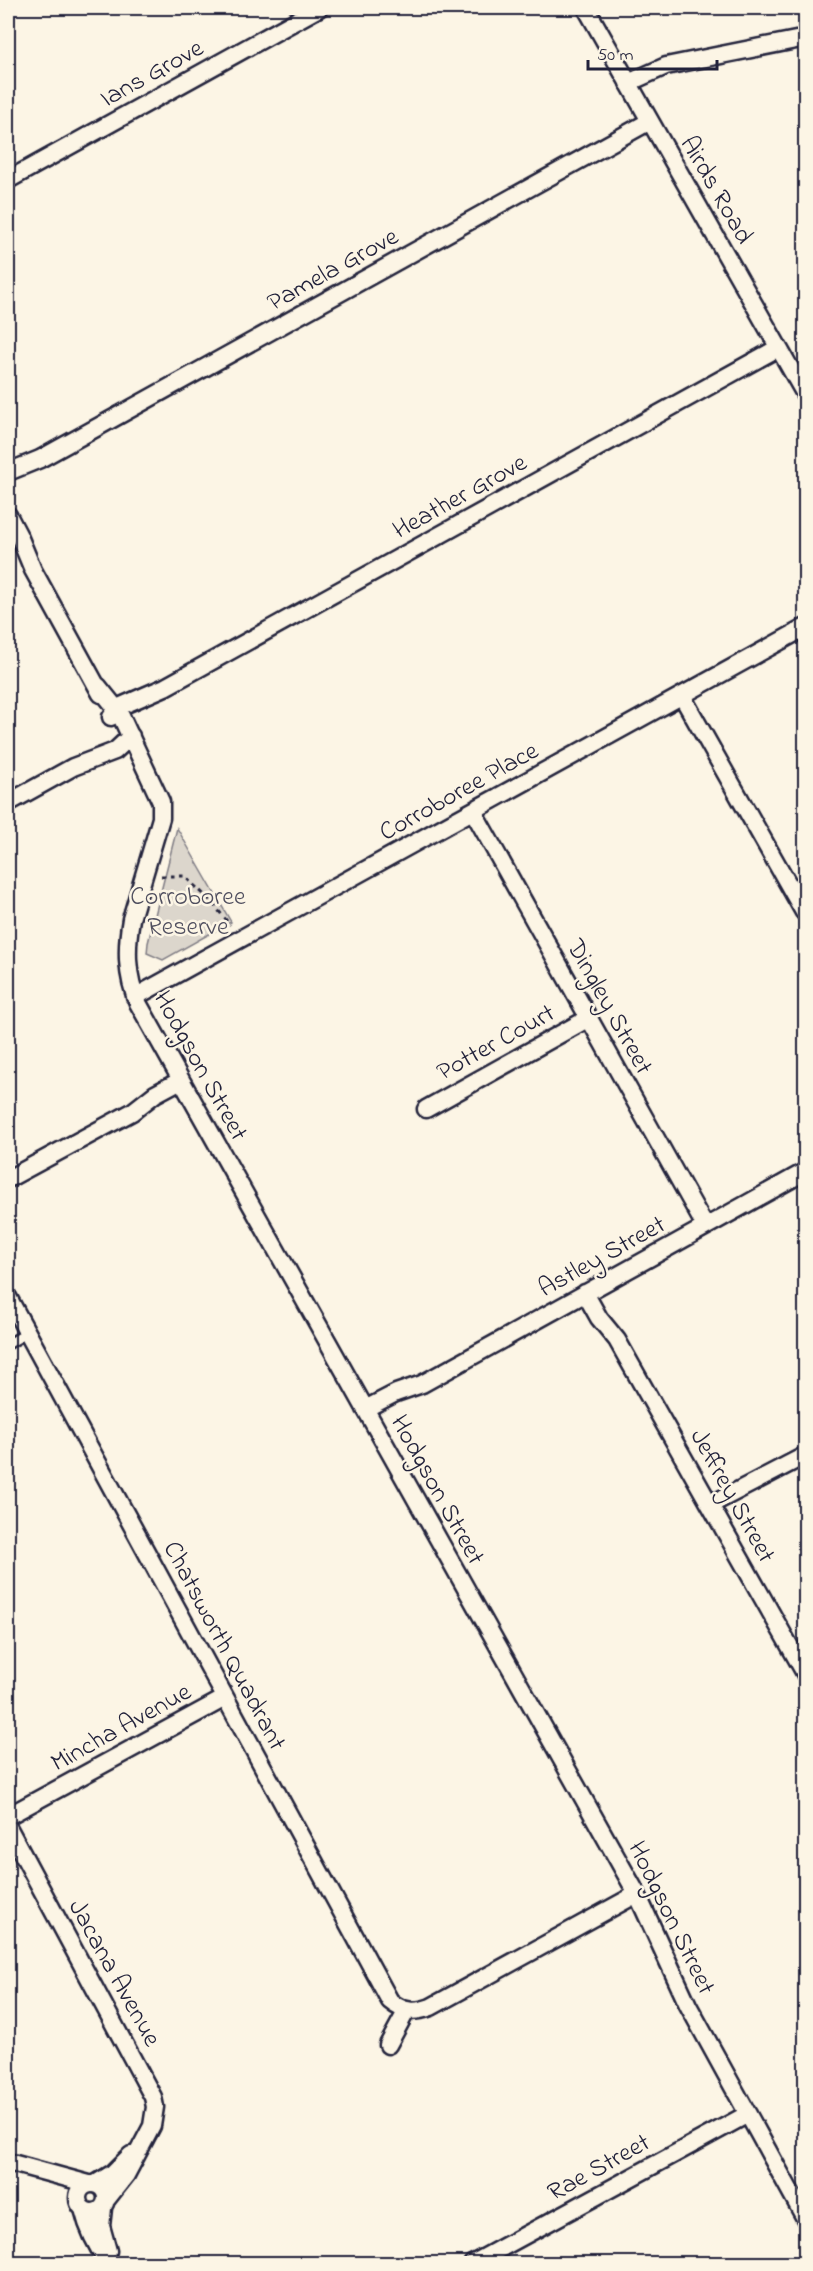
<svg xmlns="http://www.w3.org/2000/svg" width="813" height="2271" font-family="'Indie Flower',sans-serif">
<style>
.green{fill:#dcd6cc;stroke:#7f7c84;stroke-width:1.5}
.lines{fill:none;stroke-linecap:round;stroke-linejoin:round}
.lane-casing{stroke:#22223b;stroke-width:13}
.street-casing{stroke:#22223b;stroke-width:21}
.path{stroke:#22223b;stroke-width:3;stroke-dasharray:4.5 4.5;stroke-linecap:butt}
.lane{stroke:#fcf5e5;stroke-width:8}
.street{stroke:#fcf5e5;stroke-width:16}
.labels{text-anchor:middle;stroke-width:5;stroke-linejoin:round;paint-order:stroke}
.street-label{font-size:26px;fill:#22223b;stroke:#fcf5e5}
.park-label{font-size:26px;fill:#504f5f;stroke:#fcf5e5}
</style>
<rect width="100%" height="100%" fill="#fcf5e5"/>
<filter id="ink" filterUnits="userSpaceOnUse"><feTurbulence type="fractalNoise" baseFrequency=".0167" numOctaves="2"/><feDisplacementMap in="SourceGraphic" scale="12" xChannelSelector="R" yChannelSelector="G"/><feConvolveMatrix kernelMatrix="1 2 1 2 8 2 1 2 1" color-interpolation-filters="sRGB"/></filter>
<g filter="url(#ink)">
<path class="green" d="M177,828L231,922L163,960L147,953L148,943Z"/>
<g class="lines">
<g class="lane-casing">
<path id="lane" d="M8,1344L27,1333"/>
</g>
<g class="street-casing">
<path id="street" d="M586,8L806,396
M628,83L666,66L806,38
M8,180L319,8
M8,472L40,459L650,121
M8,515L19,536L33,570L101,694
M98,686L119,712L161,802V818L131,919C126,948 126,975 138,1003L637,1894L688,2005L806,2220
M682,696L804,912
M111,717L119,707L165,687L778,348
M8,803L73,767L115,751L131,736
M473,811L705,1226
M135,997L806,627
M426,1109L589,1018
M8,1179L132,1112L155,1094L181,1080
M585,1293L599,1318L617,1340L806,1675
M8,1297L390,2001C403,2012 415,2013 431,2007L637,1894
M365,1409L396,1393L422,1384L806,1171
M710,1505L806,1455
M8,1816L225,1698
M8,1827L153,2097L155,2107L152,2126L126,2175L107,2199
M388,2045L407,2010
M8,2162L89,2184
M78 2198a14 14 0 1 1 28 0a14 14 0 1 1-28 0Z
M95,2184L113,2173L131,2155
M103,2208L101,2226L108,2251
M83,2209C88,2230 96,2246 109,2264
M472,2264L748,2114"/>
</g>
<path class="path" d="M161,876H184L211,901L230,925"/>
<use href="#lane" class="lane"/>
<use href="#street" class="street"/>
</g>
</g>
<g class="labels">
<g class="street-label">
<text transform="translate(151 72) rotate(-29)" y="9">Ians Grove</text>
<text transform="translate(718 189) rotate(60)" y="9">Airds Road</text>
<text transform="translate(332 268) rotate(-29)" y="9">Pamela Grove</text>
<text transform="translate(459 495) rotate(-29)" y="9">Heather Grove</text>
<text transform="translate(458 790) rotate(-29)" y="9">Corroboree Place</text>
<text transform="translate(611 1006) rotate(61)" y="9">Dingley Street</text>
<text transform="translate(495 1041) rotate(-29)" y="9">Potter Court</text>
<text transform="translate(202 1065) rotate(61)" y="9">Hodgson Street</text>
<text transform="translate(601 1255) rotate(-29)" y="9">Astley Street</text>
<text transform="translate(439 1489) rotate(61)" y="9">Hodgson Street</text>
<text transform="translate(734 1495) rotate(61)" y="9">Jeffrey Street</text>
<text transform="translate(226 1645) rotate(62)" y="9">Chatsworth Quadrant</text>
<text transform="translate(120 1726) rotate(-29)" y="9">Mincha Avenue</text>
<text transform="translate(673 1917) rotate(64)" y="9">Hodgson Street</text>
<text transform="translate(116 1972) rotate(61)" y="9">Jacana Avenue</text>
<text transform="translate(598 2166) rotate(-29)" y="9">Rae Street</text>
</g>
<g class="park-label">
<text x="188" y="904">Corroboree<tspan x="188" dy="30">Reserve</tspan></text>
</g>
</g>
<rect width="813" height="2271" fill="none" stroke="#fcf5e5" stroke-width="30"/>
<rect x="15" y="15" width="783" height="2241" fill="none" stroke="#22223b" stroke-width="2" filter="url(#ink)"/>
<path d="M588 60v9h129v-9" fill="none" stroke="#22223b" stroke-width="3"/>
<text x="597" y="60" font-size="18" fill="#22223b" stroke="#fcf5e5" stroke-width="4.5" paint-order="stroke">50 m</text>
</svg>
